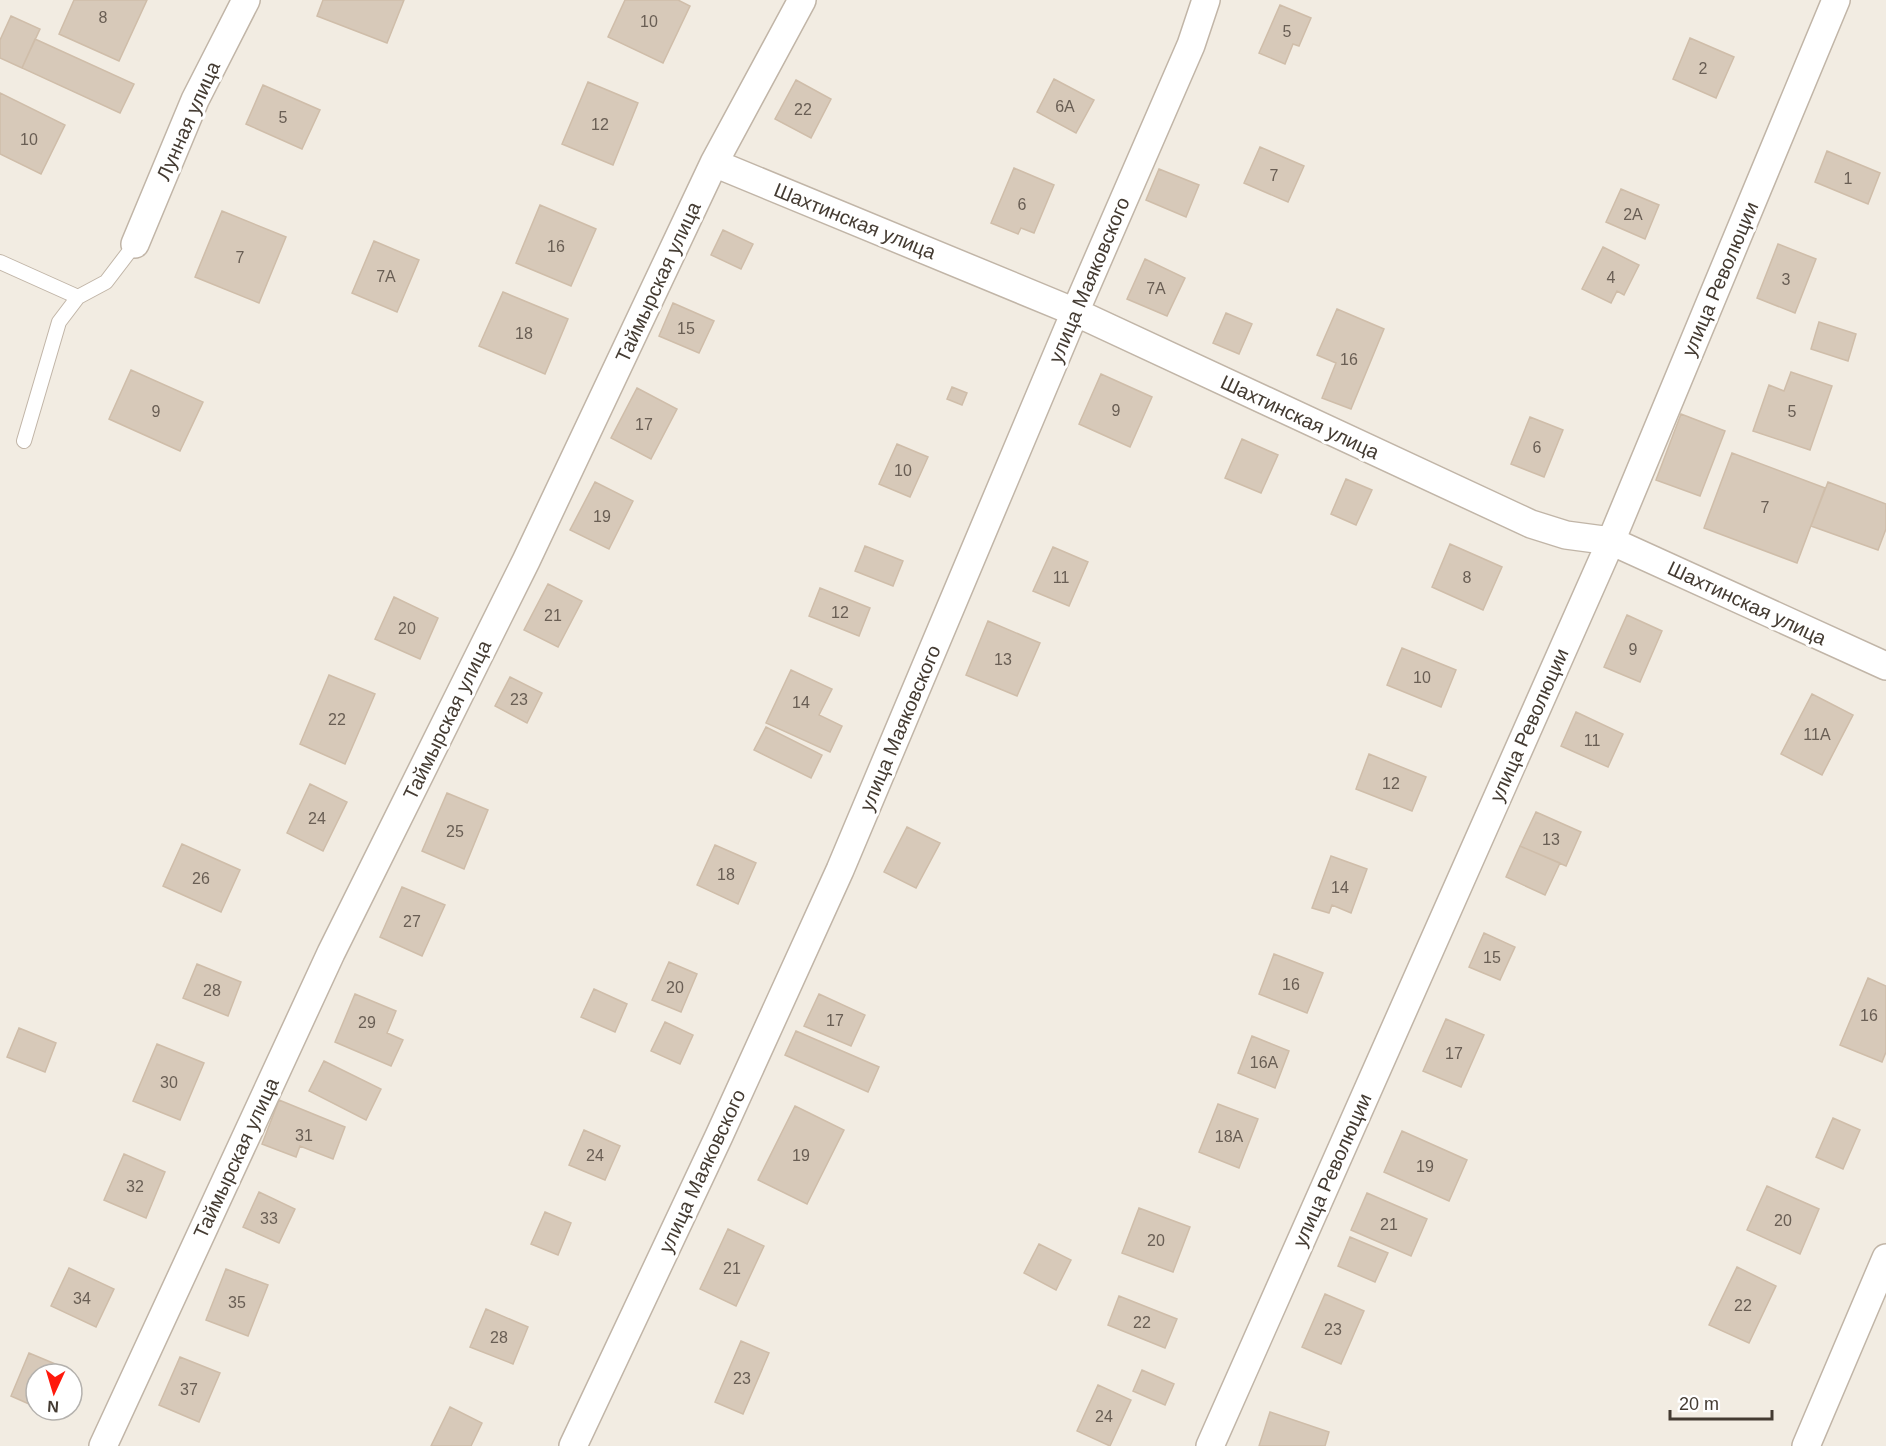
<svg xmlns="http://www.w3.org/2000/svg" width="1886" height="1446" font-family="Helvetica,sans-serif">
<style>
.building{fill:#d7c9b9;stroke:#cfbda9;stroke-width:1.5}
.lines{fill:none;stroke-linecap:round;stroke-linejoin:round}
.lane-casing{stroke:#c1b5a7;stroke-width:16}
.street-casing{stroke:#c1b5a7;stroke-width:30}
.lane{stroke:#fff;stroke-width:14}
.street{stroke:#fff;stroke-width:27}
.labels{text-anchor:middle;stroke-width:6;stroke-linejoin:round;paint-order:stroke}
.number-label{font-size:16px;fill:#695e54}
.street-label{font-size:20px;fill:#443b32;stroke:#fff}
</style>
<rect width="100%" height="100%" fill="#f2ece2"/>
<path class="building" d="M74,0H147L119,61L59,34Z
M323,0H404L387,43L317,16Z
M625,0H678L690,6L663,63L608,37Z
M1280,5L1311,18L1299,46L1293,44L1285,64L1259,53Z
M11,16L40,29L22,68L0,58V40Z
M1690,38L1734,57L1716,98L1673,79Z
M35,39L134,84L120,113L22,68Z
M1054,79L1094,100L1076,133L1037,112Z
M796,80L831,99L811,138L775,119Z
M588,82L638,103L613,165L562,144Z
M263,85L320,110L302,149L246,124Z
M0,93L65,125L41,174L0,154Z
M1260,147L1304,166L1288,202L1244,183Z
M1827,151L1880,173L1868,204L1815,182Z
M1014,168L1054,185L1034,233L1021,228L1018,234L991,223Z
M1159,169L1199,185L1186,217L1146,200Z
M1621,189L1659,205L1645,239L1606,222Z
M540,205L596,229L571,286L516,263Z
M222,211L286,237L259,303L195,277Z
M723,230L753,244L741,269L711,255Z
M374,241L419,260L397,312L352,293Z
M1778,244L1816,259L1795,313L1757,298Z
M1603,247L1639,265L1624,295L1617,291L1611,303L1582,289Z
M1145,259L1185,278L1167,316L1127,299Z
M503,292L568,319L545,374L479,346Z
M673,303L714,321L699,353L659,336Z
M1337,309L1384,329L1351,409L1322,398L1336,363L1317,355Z
M1226,313L1252,324L1239,354L1213,343Z
M1819,322L1856,334L1848,361L1811,349Z
M131,370L203,402L180,451L109,419Z
M1791,372L1832,386L1810,450L1753,431L1769,385L1784,391Z
M1101,374L1152,397L1130,447L1079,424Z
M952,387L967,393L962,405L947,399Z
M637,388L677,409L651,459L611,438Z
M1681,414L1725,431L1700,496L1656,480Z
M1530,417L1563,430L1544,477L1511,464Z
M1242,439L1278,455L1261,493L1225,478Z
M897,444L928,457L910,497L879,484Z
M1732,453L1825,488L1797,563L1704,528Z
M1346,479L1372,490L1356,525L1331,514Z
M595,482L633,501L609,549L570,530Z
M1828,482L1886,504V529L1878,550L1811,526Z
M1450,544L1502,567L1483,610L1432,587Z
M865,546L903,561L893,586L855,571Z
M1053,547L1088,562L1069,606L1033,591Z
M548,584L582,601L558,647L524,630Z
M820,588L870,608L859,636L809,616Z
M394,597L438,618L420,659L375,639Z
M1627,615L1662,631L1640,682L1604,667Z
M988,621L1040,643L1017,696L966,675Z
M1402,648L1456,670L1441,707L1387,685Z
M791,670L832,689L819,715L842,726L830,752L766,723Z
M329,675L375,694L345,764L300,744Z
M510,677L542,693L527,723L495,706Z
M1812,694L1853,715L1822,775L1781,754Z
M1576,712L1623,734L1608,767L1561,746Z
M766,727L822,755L811,778L754,750Z
M1369,754L1426,777L1412,811L1356,789Z
M310,784L347,802L323,851L287,833Z
M447,793L488,810L464,869L422,851Z
M1536,812L1581,832L1566,866L1520,846Z
M907,827L940,843L916,888L884,872Z
M182,844L240,870L221,912L163,886Z
M715,845L756,863L738,904L697,885Z
M1520,846L1560,863L1545,895L1506,877Z
M1331,856L1367,869L1351,913L1332,905L1329,913L1312,908Z
M402,887L445,905L422,956L380,937Z
M1484,933L1515,947L1500,980L1469,967Z
M1274,954L1323,973L1307,1013L1259,994Z
M669,962L697,974L681,1012L652,1000Z
M197,964L241,982L228,1016L183,998Z
M1868,978L1886,986V1052L1882,1062L1840,1045Z
M594,989L627,1004L615,1032L581,1017Z
M355,994L396,1011L387,1033L403,1040L391,1066L335,1042Z
M819,994L865,1015L851,1046L804,1026Z
M1446,1019L1484,1035L1461,1087L1423,1071Z
M665,1022L693,1035L680,1064L651,1051Z
M19,1028L56,1043L45,1072L7,1057Z
M796,1031L879,1067L868,1092L785,1055Z
M1252,1036L1289,1051L1275,1088L1238,1073Z
M157,1044L204,1063L180,1120L133,1101Z
M324,1061L381,1089L366,1120L309,1091Z
M279,1100L345,1127L333,1159L300,1146L296,1157L262,1144Z
M1218,1104L1258,1119L1239,1168L1199,1152Z
M795,1106L844,1130L807,1204L758,1180Z
M1833,1118L1860,1130L1843,1169L1816,1157Z
M584,1130L620,1146L605,1180L569,1165Z
M1402,1131L1467,1160L1449,1201L1384,1172Z
M124,1154L165,1172L146,1218L104,1200Z
M1767,1186L1819,1209L1800,1254L1747,1230Z
M259,1192L295,1209L279,1243L243,1227Z
M1367,1193L1427,1219L1411,1256L1351,1230Z
M1139,1208L1190,1227L1173,1272L1122,1253Z
M545,1212L571,1223L558,1255L531,1244Z
M728,1229L764,1246L736,1306L700,1289Z
M1350,1237L1388,1253L1375,1282L1338,1266Z
M1039,1244L1071,1260L1056,1290L1024,1273Z
M1737,1267L1776,1286L1749,1343L1709,1325Z
M69,1268L114,1289L96,1327L51,1306Z
M226,1269L268,1285L248,1336L206,1320Z
M1325,1294L1364,1311L1341,1364L1302,1347Z
M1119,1296L1177,1319L1165,1348L1108,1325Z
M486,1309L528,1327L513,1364L470,1347Z
M741,1341L769,1353L743,1414L715,1402Z
M29,1353L72,1371L71,1374H36V1407L11,1396Z
M180,1357L220,1373L199,1422L159,1405Z
M1142,1370L1174,1384L1165,1405L1133,1391Z
M1098,1385L1131,1400L1110,1446L1077,1431Z
M450,1407L482,1423L471,1446H431Z
M1270,1412L1329,1432L1325,1446H1259Z"/>
<g class="lines">
<g class="lane-casing">
<path id="lane" d="M0,262L78,297L106,282L135,244
M24,441L59,322L78,297"/>
</g>
<g class="street-casing">
<path id="street" d="M714,163L1075,312L1531,524L1566,535L1611,541L1886,666
M135,244L195,100L246,0
M103,1446L331,953L526,561L714,163L802,0
M573,1446L719,1136L840,870L1075,312L1191,45L1206,0
M1210,1446L1611,541L1836,0
M1806,1446L1886,1258"/>
</g>
<use href="#lane" class="lane"/>
<use href="#street" class="street"/>
</g>
<g class="labels">
<g class="number-label">
<text x="103" y="23">8</text>
<text x="649" y="27">10</text>
<text x="1287" y="37">5</text>
<text x="1703" y="74">2</text>
<text x="1065" y="112">6А</text>
<text x="803" y="115">22</text>
<text x="283" y="123">5</text>
<text x="600" y="130">12</text>
<text x="29" y="145">10</text>
<text x="1274" y="181">7</text>
<text x="1848" y="184">1</text>
<text x="1022" y="210">6</text>
<text x="1633" y="220">2А</text>
<text x="556" y="252">16</text>
<text x="240" y="263">7</text>
<text x="386" y="282">7А</text>
<text x="1611" y="283">4</text>
<text x="1786" y="285">3</text>
<text x="1156" y="294">7А</text>
<text x="686" y="334">15</text>
<text x="524" y="339">18</text>
<text x="1349" y="365">16</text>
<text x="1116" y="416">9</text>
<text x="156" y="417">9</text>
<text x="1792" y="417">5</text>
<text x="644" y="430">17</text>
<text x="1537" y="453">6</text>
<text x="903" y="476">10</text>
<text x="1765" y="513">7</text>
<text x="602" y="522">19</text>
<text x="1061" y="583">11</text>
<text x="1467" y="583">8</text>
<text x="840" y="618">12</text>
<text x="553" y="621">21</text>
<text x="407" y="634">20</text>
<text x="1633" y="655">9</text>
<text x="1003" y="665">13</text>
<text x="1422" y="683">10</text>
<text x="519" y="705">23</text>
<text x="801" y="708">14</text>
<text x="337" y="725">22</text>
<text x="1817" y="740">11А</text>
<text x="1592" y="746">11</text>
<text x="1391" y="789">12</text>
<text x="317" y="824">24</text>
<text x="455" y="837">25</text>
<text x="1551" y="845">13</text>
<text x="726" y="880">18</text>
<text x="201" y="884">26</text>
<text x="1340" y="893">14</text>
<text x="412" y="927">27</text>
<text x="1492" y="963">15</text>
<text x="1291" y="990">16</text>
<text x="675" y="993">20</text>
<text x="212" y="996">28</text>
<text x="1869" y="1021">16</text>
<text x="835" y="1026">17</text>
<text x="367" y="1028">29</text>
<text x="1454" y="1059">17</text>
<text x="1264" y="1068">16А</text>
<text x="169" y="1088">30</text>
<text x="304" y="1141">31</text>
<text x="1229" y="1142">18А</text>
<text x="595" y="1161">24</text>
<text x="801" y="1161">19</text>
<text x="1425" y="1172">19</text>
<text x="135" y="1192">32</text>
<text x="269" y="1224">33</text>
<text x="1783" y="1226">20</text>
<text x="1389" y="1230">21</text>
<text x="1156" y="1246">20</text>
<text x="732" y="1274">21</text>
<text x="82" y="1304">34</text>
<text x="237" y="1308">35</text>
<text x="1743" y="1311">22</text>
<text x="1142" y="1328">22</text>
<text x="1333" y="1335">23</text>
<text x="499" y="1343">28</text>
<text x="742" y="1384">23</text>
<text x="189" y="1395">37</text>
<text x="1104" y="1422">24</text>
</g>
<g class="street-label">
<text transform="translate(188 121) rotate(-66)" y="7">Лунная улица</text>
<text transform="translate(855 221) rotate(22)" y="7">Шахтинская улица</text>
<text transform="translate(1720 279) rotate(-67)" y="7">улица Революции</text>
<text transform="translate(1089 280) rotate(-67)" y="7">улица Маяковского</text>
<text transform="translate(658 282) rotate(-65)" y="7">Таймырская улица</text>
<text transform="translate(1300 417) rotate(25)" y="7">Шахтинская улица</text>
<text transform="translate(1747 603) rotate(25)" y="7">Шахтинская улица</text>
<text transform="translate(447 720) rotate(-64)" y="7">Таймырская улица</text>
<text transform="translate(1529 725) rotate(-66)" y="7">улица Революции</text>
<text transform="translate(900 728) rotate(-67)" y="7">улица Маяковского</text>
<text transform="translate(236 1158) rotate(-65)" y="7">Таймырская улица</text>
<text transform="translate(1332 1170) rotate(-66)" y="7">улица Революции</text>
<text transform="translate(702 1171) rotate(-65)" y="7">улица Маяковского</text>
</g>
</g>
<g transform="translate(54 1392) rotate(184)"><circle r="28" fill="#ffffff" stroke="#b4b1ad" stroke-width="1.5"/>
<path d="M0-4.5L10 22L0 15L-10 22Z" fill="#ff190c"/>
<text y="-9" font-size="16" font-weight="bold" text-anchor="middle" fill="#443b32">N</text>
</g>
<path d="M1670 1410v9h102v-9" fill="none" stroke="#443b32" stroke-width="3"/>
<text x="1679" y="1410" font-size="18" fill="#443b32" stroke="#ffffff" stroke-width="4.5" paint-order="stroke">20 m</text>
</svg>
